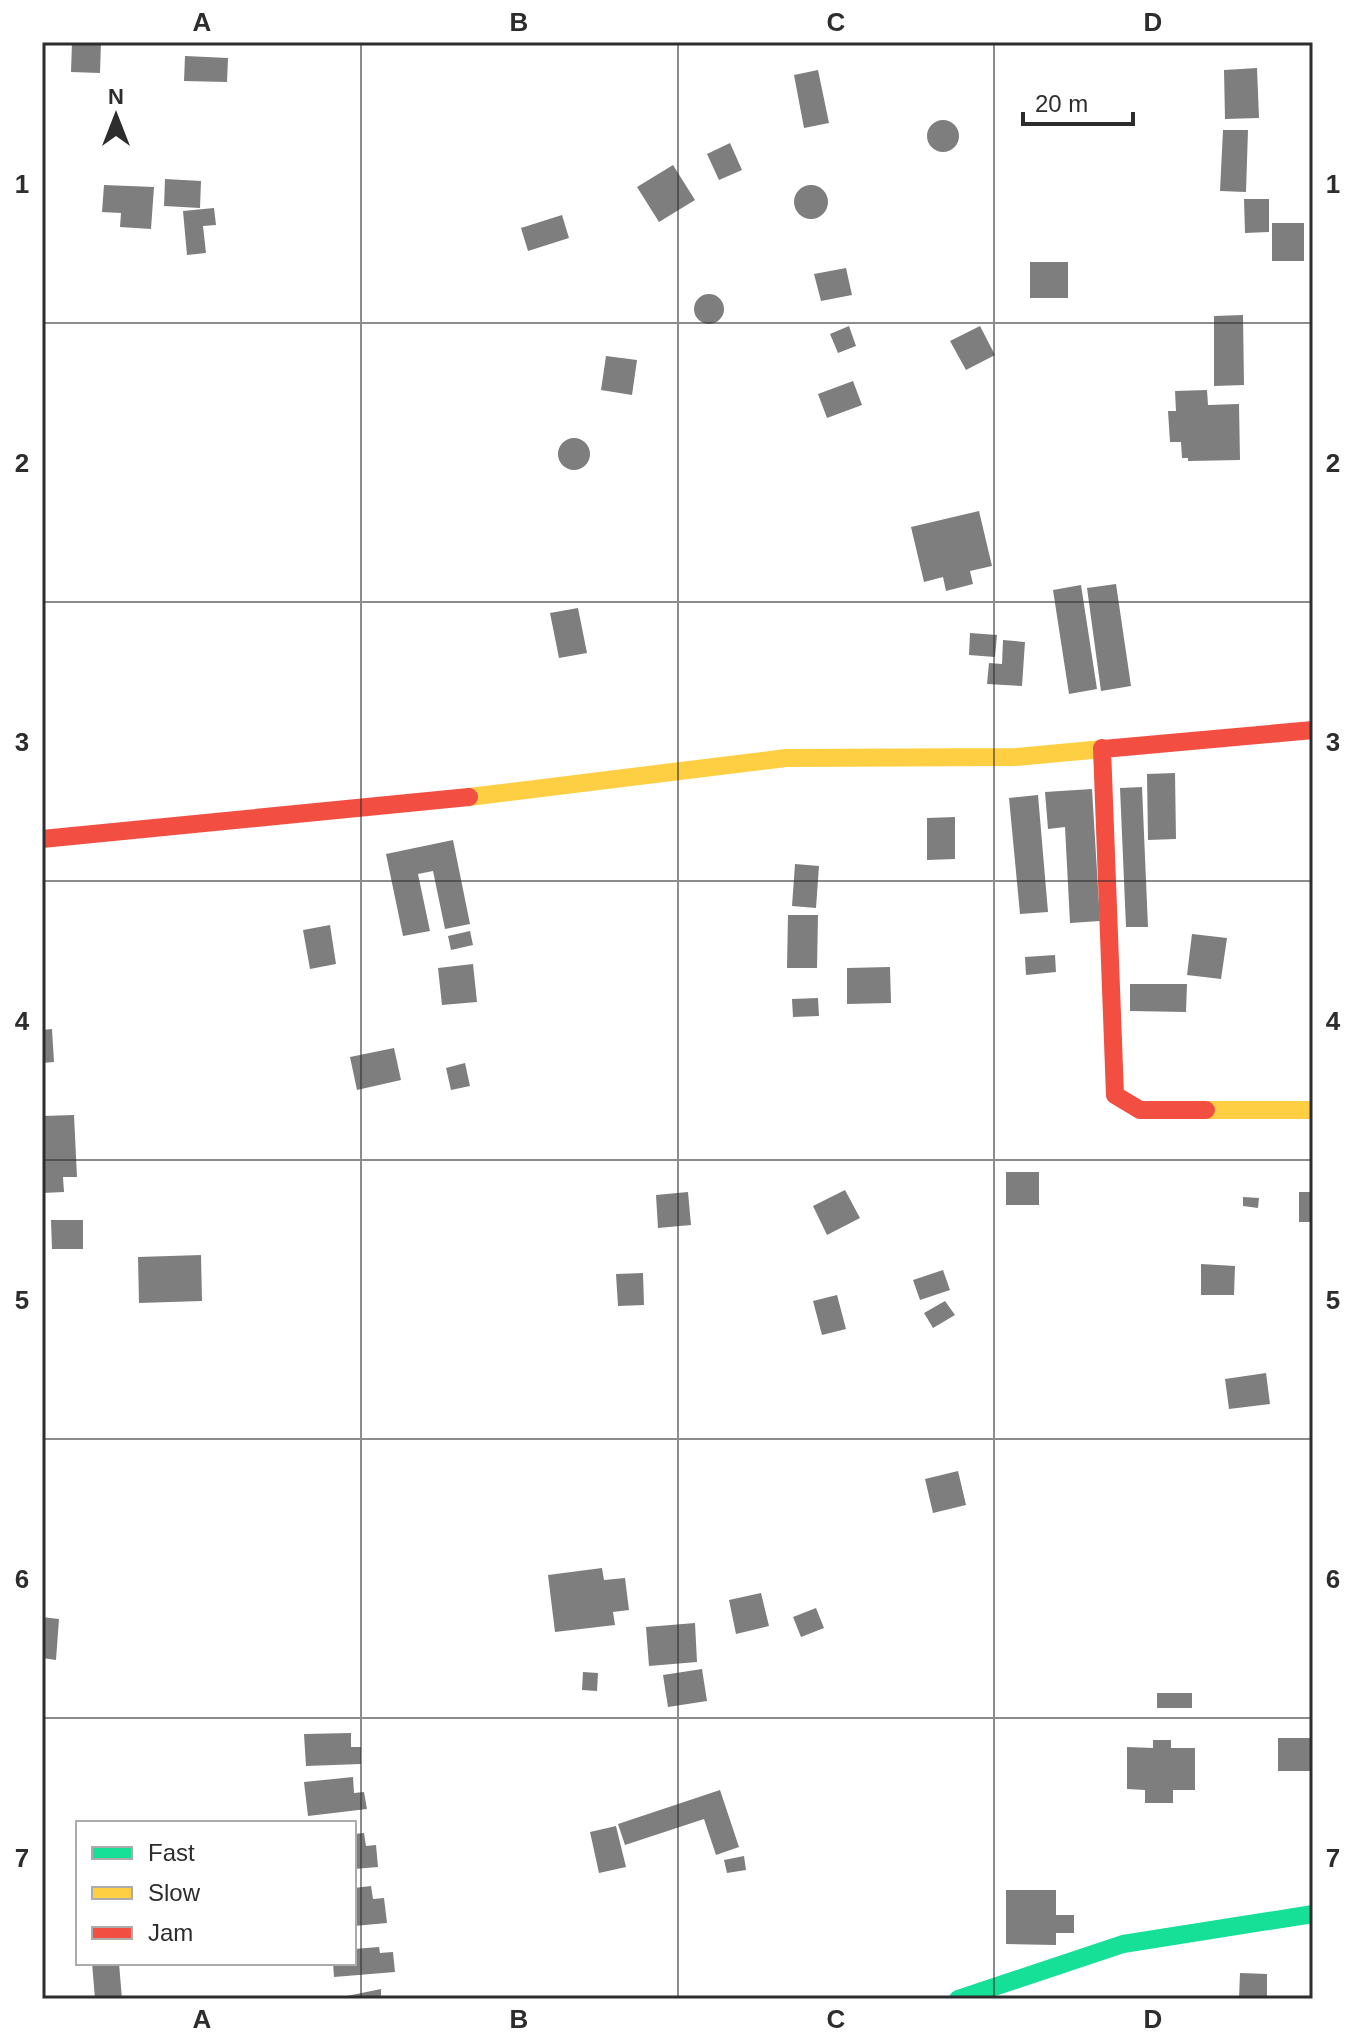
<svg xmlns="http://www.w3.org/2000/svg" width="1355" height="2041" font-family="Helvetica,sans-serif">
<style>
.building{fill:#7e7e7e}
.lines{fill:none;stroke-linecap:round;stroke-linejoin:round}
.fast{stroke:#16e098;stroke-width:18}
.slow{stroke:#ffcf43;stroke-width:18}
.jam{stroke:#f24e42;stroke-width:18}
.grid{fill:none;stroke:#2d2d2d;stroke-width:2;stroke-opacity:0.55}
.neatline{fill:none;stroke:#2d2d2d;stroke-width:3}
.grid-label{font-size:26px;text-anchor:middle;font-weight:bold;fill:#2d2d2d}
</style>
<rect width="100%" height="100%" fill="#fff"/>
<path class="building" d="M72,42H101L100,73L71,72Z
M185,56L228,58L227,82L184,81Z
M1257,68L1259,118L1225,119L1224,70Z
M818,70L829,123L804,128L794,75Z
M927 136a16 16 0 1 1 32 0a16 16 0 1 1-32 0Z
M1223,130H1248L1246,192L1220,191Z
M730,143L742,170L719,180L707,154Z
M673,165L695,200L659,222L637,187Z
M165,179L201,181L200,208L164,206Z
M794 202a17 17 0 1 1 34 0a17 17 0 1 1-34 0Z
M104,185L154,187L151,229L120,227L121,213L102,212Z
M1244,199H1269V232L1245,233Z
M214,208L216,225L203,226L206,253L187,255L183,211Z
M562,215L569,238L528,251L521,228Z
M1272,223H1304V261H1272Z
M1030,262H1068V298H1030Z
M846,268L852,295L821,301L814,274Z
M694 309a15 15 0 1 1 30 0a15 15 0 1 1-30 0Z
M1243,315L1244,385L1214,386V316Z
M849,326L856,346L838,353L830,334Z
M980,326L995,355L966,370L950,341Z
M606,356L637,360L632,395L601,390Z
M853,381L862,405L827,418L818,394Z
M1207,390L1208,405L1239,404L1240,460L1188,461V458H1182L1181,442H1170L1168,411H1176L1175,391Z
M558 454a16 16 0 1 1 32 0a16 16 0 1 1-32 0Z
M979,511L992,566L970,571L973,584L946,591L943,577L924,582L911,527Z
M1116,584L1131,686L1101,691L1087,588Z
M1081,585L1097,689L1069,694L1053,590Z
M578,608L587,653L559,658L550,613Z
M970,633L997,635L995,657L969,655Z
M1003,640L1025,642L1022,686L987,684L989,663L1002,664Z
M1175,773L1176,839L1148,840L1147,774Z
M1142,787L1148,927H1126L1120,788Z
M1092,789L1100,921L1070,923L1065,827L1048,829L1045,792Z
M1038,795L1048,912L1020,914L1009,798Z
M955,817V859L927,860V818Z
M453,840L470,924L445,929L433,871L418,874L430,931L403,936L386,854Z
M795,864L819,866L816,908L792,906Z
M788,915H818L817,968H787Z
M330,925L336,964L310,969L303,930Z
M470,931L473,945L451,950L448,936Z
M1192,934L1227,938L1221,979L1187,975Z
M1055,955L1056,972L1026,975L1025,957Z
M473,964L477,1002L442,1005L438,968Z
M890,967L891,1003L847,1004V968Z
M1130,984H1187L1186,1012L1130,1011Z
M818,998L819,1016L793,1017L792,999Z
M52,1029L54,1062L42,1063V1030Z
M394,1048L401,1080L357,1090L350,1057Z
M465,1063L470,1086L451,1090L446,1068Z
M74,1115L77,1177H63L64,1192L42,1193V1116Z
M1006,1172H1039V1205H1006Z
M845,1190L860,1218L827,1235L813,1206Z
M688,1192L691,1225L658,1228L656,1195Z
M1299,1192H1313V1222H1299Z
M1243,1197L1259,1198L1258,1208L1243,1206Z
M51,1220H83V1249H52Z
M201,1255L202,1301L139,1303L138,1257Z
M1201,1264L1235,1266L1234,1295H1201Z
M943,1270L950,1290L920,1300L913,1280Z
M643,1273L644,1305L618,1306L616,1274Z
M837,1295L846,1329L822,1335L813,1301Z
M945,1301L955,1315L933,1328L924,1313Z
M1266,1373L1270,1404L1229,1409L1225,1379Z
M958,1471L966,1505L933,1513L925,1479Z
M602,1568L604,1580L625,1578L629,1610L613,1612L615,1625L555,1632L548,1575Z
M761,1593L769,1626L736,1634L729,1600Z
M816,1608L824,1628L801,1637L793,1617Z
M42,1617L59,1619L56,1660L42,1658Z
M695,1623L697,1662L649,1666L646,1627Z
M702,1669L707,1701L668,1707L663,1675Z
M583,1672L598,1673L597,1691L582,1690Z
M1157,1693H1192V1708H1157Z
M351,1733V1747H361V1764L306,1766L304,1734Z
M1278,1738H1313V1771H1278Z
M1153,1740H1171V1748H1195V1790H1173V1803H1145V1790L1127,1789V1747L1153,1748Z
M353,1777L354,1793L364,1792L367,1809L308,1816L304,1782Z
M720,1790L739,1847L716,1855L704,1819L625,1845L618,1824Z
M616,1826L626,1867L599,1873L590,1832Z
M364,1833L366,1846L376,1845L378,1867L354,1869V1834Z
M744,1856L746,1870L727,1873L724,1860Z
M371,1886L373,1899L384,1898L387,1923L354,1926V1888Z
M1006,1890H1056V1915H1074V1933H1056V1945L1006,1944Z
M379,1947L380,1953L393,1952L395,1972L334,1977L333,1963H354V1949Z
M92,1963H119L122,1999H95Z
M1240,1973L1267,1974V1999H1239Z
M381,1989V1999H337V1998Z"/>
<g class="lines">
<path class="fast" d="M958,1999L1123,1944L1313,1914"/>
<path class="slow" d="M469,797L786,758L1016,757L1103,749
M1206,1110H1313"/>
<path class="jam" d="M1102,748L1115,1095L1140,1110H1206
M1103,749L1313,730
M42,839L469,797"/>
</g>
<path class="grid" d="M361,42V1999M678,42V1999M994,42V1999M42,323H1313M42,602H1313M42,881H1313M42,1160H1313M42,1439H1313M42,1718H1313"/>
<rect width="1355" height="2041" fill="none" stroke="#ffffff" stroke-width="88"/>
<rect x="76" y="1821" width="280" height="144" fill="#ffffff" stroke="#ababab" stroke-width="2"/>
<rect x="92" y="1847" width="40" height="12" fill="#16e098" stroke="#ababab" stroke-width="2"/>
<text x="148" y="1861" font-size="24" fill="#2d2d2d">Fast</text>
<rect x="92" y="1887" width="40" height="12" fill="#ffcf43" stroke="#ababab" stroke-width="2"/>
<text x="148" y="1901" font-size="24" fill="#2d2d2d">Slow</text>
<rect x="92" y="1927" width="40" height="12" fill="#f24e42" stroke="#ababab" stroke-width="2"/>
<text x="148" y="1941" font-size="24" fill="#2d2d2d">Jam</text>
<g transform="translate(116 116)" stroke="#ffffff" stroke-width="6" paint-order="stroke">
<path d="M0-6L14 30L0 20L-14 30Z" fill="#2d2d2d"/>
<text y="-12" font-size="22" font-weight="bold" text-anchor="middle" fill="#2d2d2d">N</text>
</g>
<path d="M1023 112v12h110v-12" fill="none" stroke="#2d2d2d" stroke-width="4"/>
<text x="1035" y="112" font-size="24" fill="#2d2d2d" stroke="#ffffff" stroke-width="6" paint-order="stroke">20 m</text>
<rect x="44" y="44" width="1267" height="1953" class="neatline"/>
<g class="grid-label">
<text x="202" y="31">A</text>
<text x="519" y="31">B</text>
<text x="836" y="31">C</text>
<text x="1153" y="31">D</text>
<text x="22" y="193">1</text>
<text x="1333" y="193">1</text>
<text x="22" y="472">2</text>
<text x="1333" y="472">2</text>
<text x="22" y="751">3</text>
<text x="1333" y="751">3</text>
<text x="22" y="1030">4</text>
<text x="1333" y="1030">4</text>
<text x="22" y="1309">5</text>
<text x="1333" y="1309">5</text>
<text x="22" y="1588">6</text>
<text x="1333" y="1588">6</text>
<text x="22" y="1867">7</text>
<text x="1333" y="1867">7</text>
<text x="202" y="2028">A</text>
<text x="519" y="2028">B</text>
<text x="836" y="2028">C</text>
<text x="1153" y="2028">D</text>
</g>
</svg>
